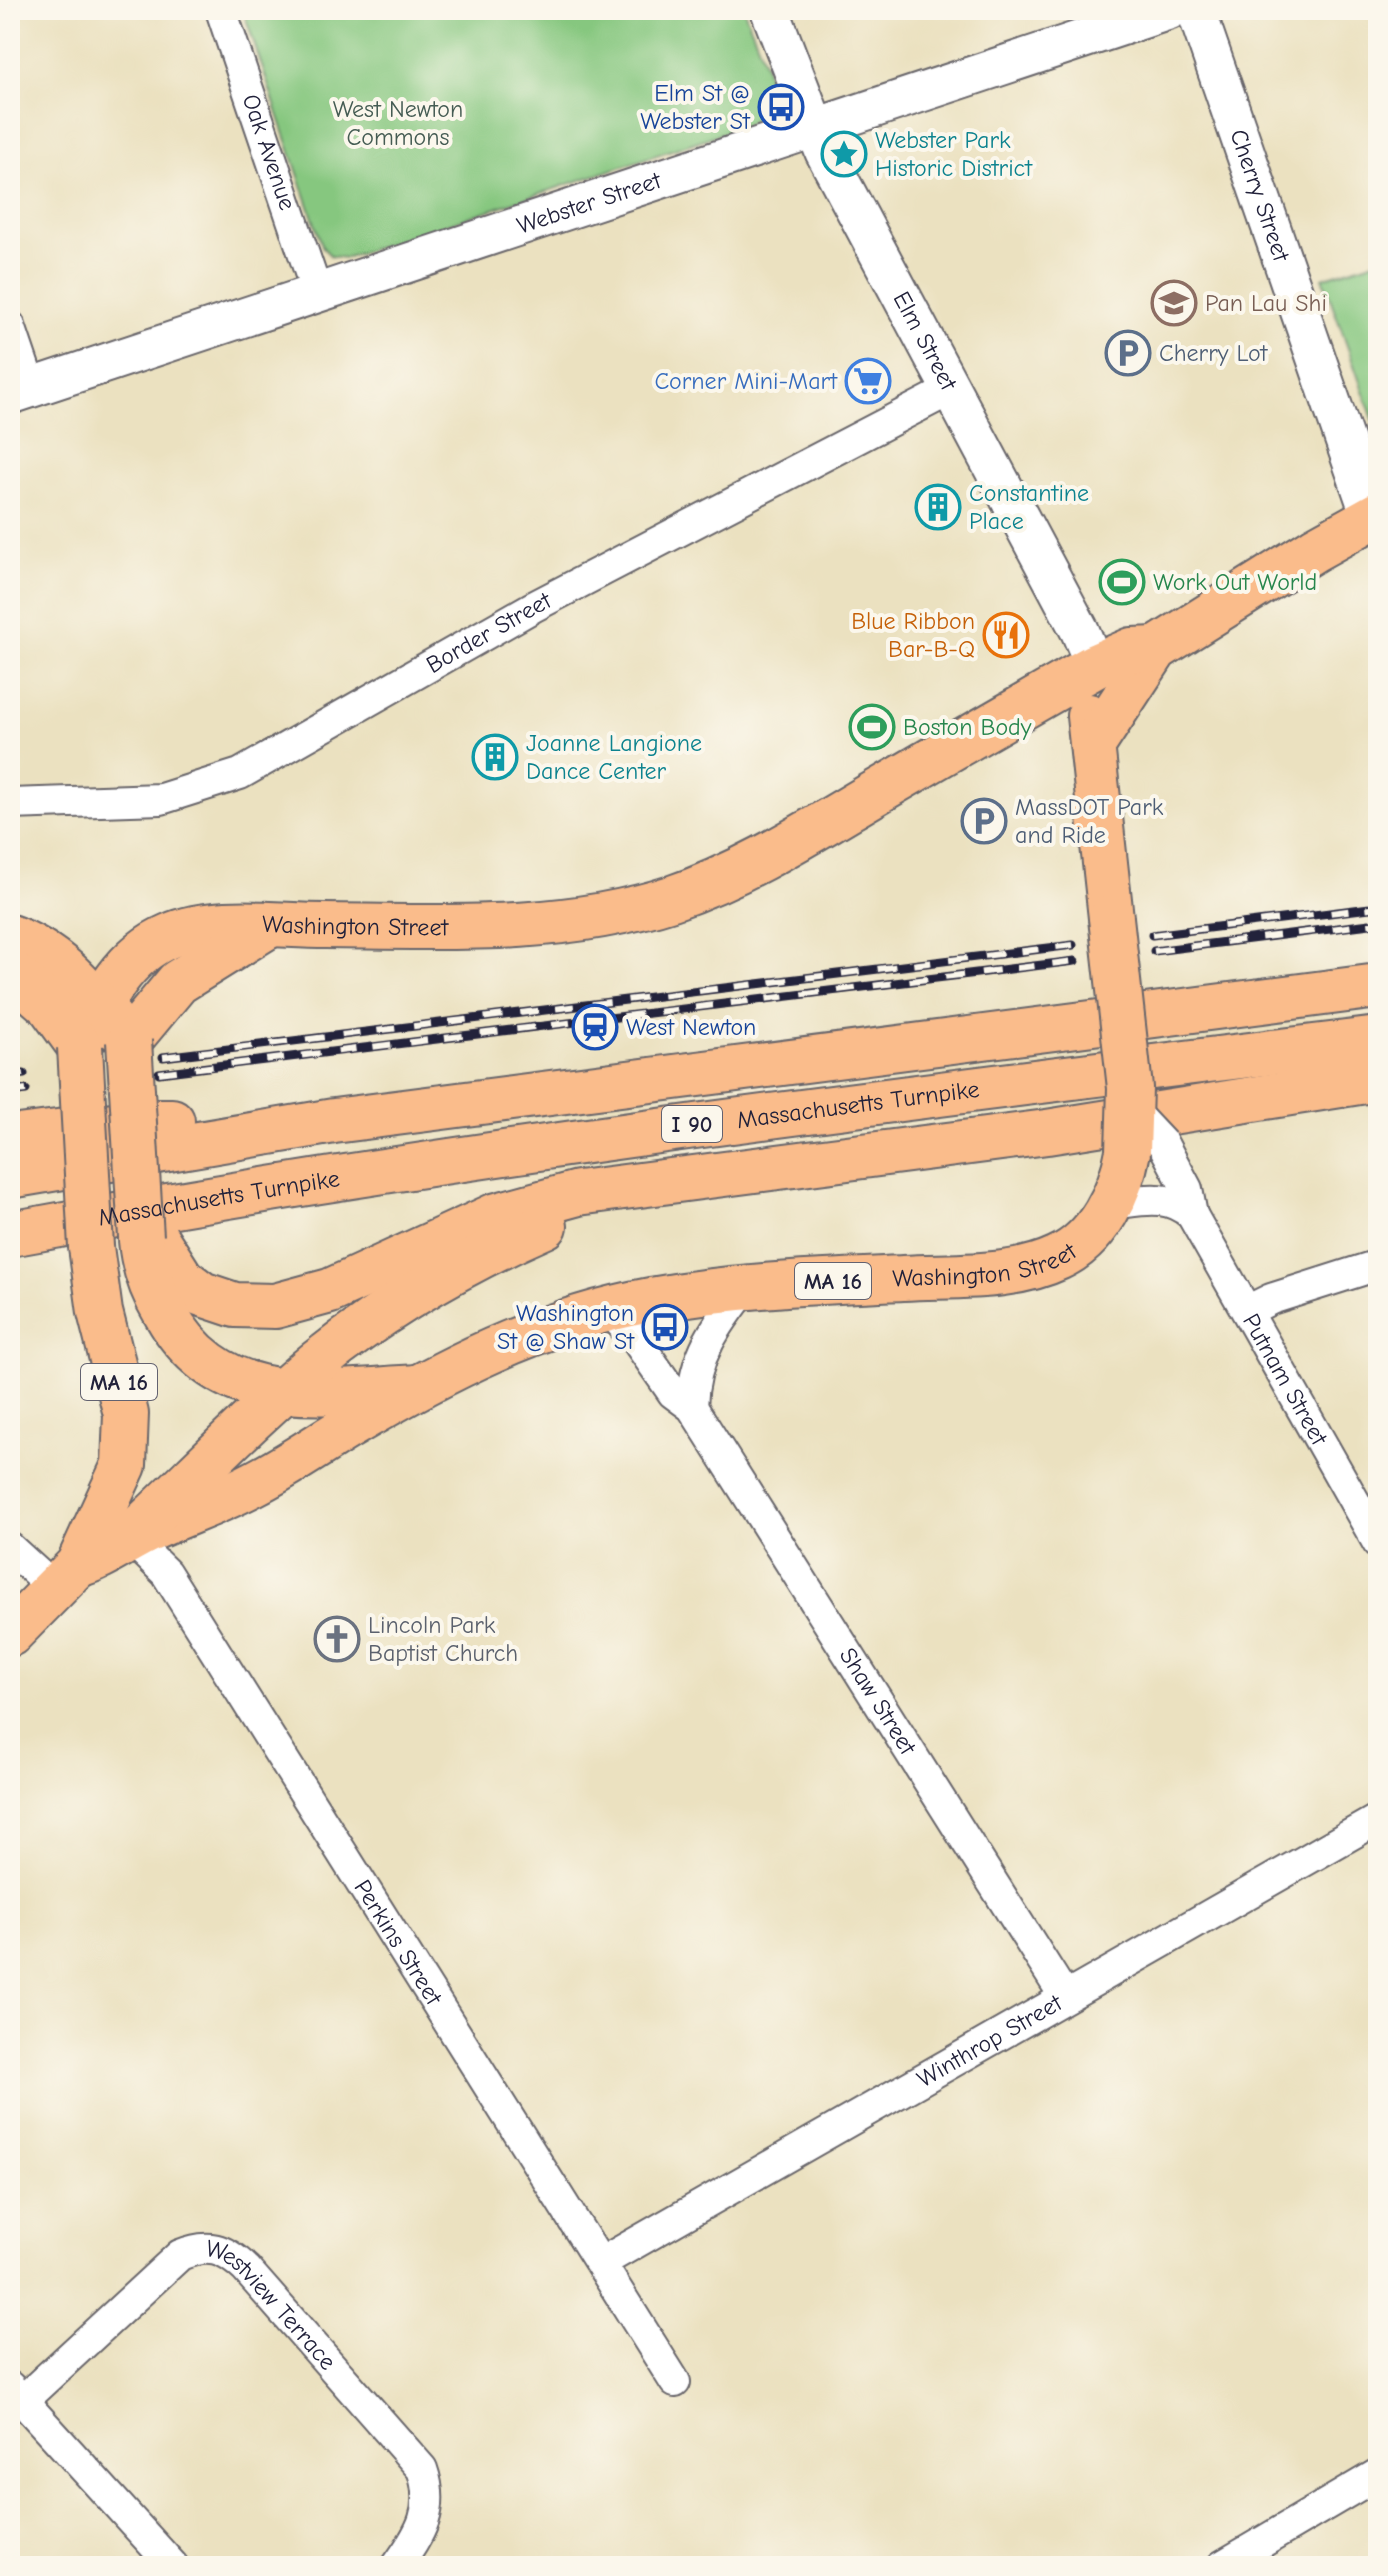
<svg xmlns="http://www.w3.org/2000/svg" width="1388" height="2576" font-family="'Comic Neue',sans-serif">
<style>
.green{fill:#86c77f;stroke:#54745d;stroke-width:2}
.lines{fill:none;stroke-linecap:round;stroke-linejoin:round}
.minor-casing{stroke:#68656a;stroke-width:34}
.tertiary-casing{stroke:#68656a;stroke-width:42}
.primary-casing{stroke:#68656a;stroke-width:48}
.motorway-casing{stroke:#68656a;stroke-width:48}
.minor{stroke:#fff;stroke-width:30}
.tertiary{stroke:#fff;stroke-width:38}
.primary{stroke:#fabc8b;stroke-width:44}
.motorway{stroke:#fabc8b;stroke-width:44}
.rail-casing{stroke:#22223b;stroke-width:9}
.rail{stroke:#fbf7ec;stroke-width:6;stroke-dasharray:18;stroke-linecap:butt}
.minor-bridge-casing{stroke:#68656a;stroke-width:34;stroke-linecap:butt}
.primary-bridge-casing{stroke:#68656a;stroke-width:48;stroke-linecap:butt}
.motorway-bridge-casing{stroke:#68656a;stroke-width:48;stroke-linecap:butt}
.minor-bridge{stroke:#fff;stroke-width:30}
.primary-bridge{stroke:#fabc8b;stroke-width:44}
.motorway-bridge{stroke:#fabc8b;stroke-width:44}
.labels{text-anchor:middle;stroke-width:8;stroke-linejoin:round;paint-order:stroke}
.shield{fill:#fbf7ec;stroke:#636270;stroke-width:2}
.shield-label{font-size:22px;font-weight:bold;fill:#22223b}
.transit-label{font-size:24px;fill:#164399;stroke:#fbf7ec;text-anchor:end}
.park-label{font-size:24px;fill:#455c53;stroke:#fbf7ec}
.culture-label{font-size:24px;fill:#0d838f;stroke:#fbf7ec;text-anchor:start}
.street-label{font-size:24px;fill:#22223b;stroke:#fbf7ec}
.education-label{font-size:24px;fill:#785e54;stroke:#fbf7ec;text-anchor:start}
.service-label{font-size:24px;fill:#4e5e75;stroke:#fbf7ec;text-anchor:start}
.shop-label{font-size:24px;fill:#366cbe;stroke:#fbf7ec;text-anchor:end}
.leisure-label{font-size:24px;fill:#27864d;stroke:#fbf7ec;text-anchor:start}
.food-label{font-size:24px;fill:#c56008;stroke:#fbf7ec;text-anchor:end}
.worship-label{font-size:24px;fill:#5b616d;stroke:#fbf7ec;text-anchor:start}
</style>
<rect width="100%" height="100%" fill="#fbf7ec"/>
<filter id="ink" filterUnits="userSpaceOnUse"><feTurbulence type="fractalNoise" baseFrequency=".0125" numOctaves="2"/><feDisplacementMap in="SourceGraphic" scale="16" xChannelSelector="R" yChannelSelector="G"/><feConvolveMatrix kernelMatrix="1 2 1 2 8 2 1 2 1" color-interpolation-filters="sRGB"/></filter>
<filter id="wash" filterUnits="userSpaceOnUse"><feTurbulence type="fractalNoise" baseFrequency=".006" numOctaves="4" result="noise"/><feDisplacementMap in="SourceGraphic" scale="32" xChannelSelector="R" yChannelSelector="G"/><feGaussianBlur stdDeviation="1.8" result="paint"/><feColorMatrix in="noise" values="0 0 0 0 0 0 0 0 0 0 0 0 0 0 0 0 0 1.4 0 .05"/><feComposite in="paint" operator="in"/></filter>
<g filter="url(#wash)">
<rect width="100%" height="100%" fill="#ebe1c0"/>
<path class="green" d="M243,10H744C758,49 791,100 744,126L345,258L331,256L323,248Z
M1378,260V433L1323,278Z"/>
</g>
<g filter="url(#ink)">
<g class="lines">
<g class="minor-casing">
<g id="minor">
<path id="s1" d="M221,10L317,293"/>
<path d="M10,326L31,388"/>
<path id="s2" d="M10,804L161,799L240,774L533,607L950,390"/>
<path d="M1163,1144L1187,1189L1192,1215"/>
<path id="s3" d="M1111,1204C1141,1201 1167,1192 1192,1215L1378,1543"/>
<path id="s4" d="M608,1309L637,1341L673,1393L692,1407L1065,1997"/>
<path d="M1249,1310L1271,1299L1378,1265"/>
<path d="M692,1407C693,1356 717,1324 747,1286"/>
<path id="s5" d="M119,1527L166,1573L675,2382"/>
<path d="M10,1548L55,1589"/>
<path id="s6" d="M602,2262L1378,1819"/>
<path d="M10,2387L173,2566"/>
<path id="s7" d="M22,2401L180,2255C208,2243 224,2248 246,2269L422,2469C436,2509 421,2533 397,2566"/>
<path d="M1222,2566L1378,2474"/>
</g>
</g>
<g class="tertiary-casing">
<g id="tertiary">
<path id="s8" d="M770,10L824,151L1080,631L1095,666"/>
<path id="s9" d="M1196,10L1371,517"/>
<path id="s10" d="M10,395L1170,10"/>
</g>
</g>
<g class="primary-casing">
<g id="primary">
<path d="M1089,716L1111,918"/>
<path d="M1093,745L1156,649L1315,549L1378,514"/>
<path id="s11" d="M83,1040C103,998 124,955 169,936C215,916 276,926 325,926C440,927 561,934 672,898C743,874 806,834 870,796C945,752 1019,709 1095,666L1132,650L1156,649"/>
<path id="s12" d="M78,1565C106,1557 127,1539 153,1528C186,1513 221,1501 253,1484C285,1468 315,1447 346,1428C444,1370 538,1321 650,1300C734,1285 818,1282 903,1278C953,1275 1012,1280 1058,1258C1098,1240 1121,1192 1128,1151"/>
<path d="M10,1634L78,1565L124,1465L126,1414L100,1312L91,1247"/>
</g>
</g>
<g class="motorway-casing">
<g id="motorway">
<path d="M10,937C63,955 93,999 129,1041L178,982L268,926"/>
<path d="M10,971L50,1006L80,1047"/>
<path d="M10,1138L144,1121H172"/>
<path d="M10,1176L334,1121L1378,986"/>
<path id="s13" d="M10,1234C464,1150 920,1096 1378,1039"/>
<path d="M154,1235L182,1279L202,1294L235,1305L275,1306L330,1291L494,1216L578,1193L1047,1132L1378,1079"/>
<path d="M141,1240C143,1266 153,1292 166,1314C222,1414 321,1392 417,1387"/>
<path d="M130,1537C192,1479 251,1417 316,1363C384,1308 465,1261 545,1226"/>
</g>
</g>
<use href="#minor" class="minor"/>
<use href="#tertiary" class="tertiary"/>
<use href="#primary" class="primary"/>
<use href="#motorway" class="motorway"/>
<g class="rail-casing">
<path id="rail" d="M1152,935L1378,907
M1154,951L1378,923
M163,1057L1073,945
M159,1073L1075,961
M10,1076L24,1074
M10,1092L26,1090"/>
</g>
<use href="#rail" class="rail"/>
<g class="minor-bridge-casing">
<path id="minor-bridge" d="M1131,1110L1163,1144"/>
</g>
<g class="primary-bridge-casing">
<path id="primary-bridge" d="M1111,918L1130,1088L1128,1151
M80,1047L91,1247"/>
</g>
<g class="motorway-bridge-casing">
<path id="motorway-bridge" d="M129,1041L141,1237"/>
</g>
<use href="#minor-bridge" class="minor-bridge"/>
<use href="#primary-bridge" class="primary-bridge"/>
<use href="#motorway-bridge" class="motorway-bridge"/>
</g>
</g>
<defs>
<g id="bus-ring" transform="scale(2.3)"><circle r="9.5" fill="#fbf7ec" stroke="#1a4fb4" stroke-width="1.5"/><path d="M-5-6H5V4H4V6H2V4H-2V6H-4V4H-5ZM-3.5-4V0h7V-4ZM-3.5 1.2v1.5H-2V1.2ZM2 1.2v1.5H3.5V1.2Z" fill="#1a4fb4"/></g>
<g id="sight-ring" transform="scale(2.3)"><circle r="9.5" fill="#fbf7ec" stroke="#0f9aa8" stroke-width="1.5"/><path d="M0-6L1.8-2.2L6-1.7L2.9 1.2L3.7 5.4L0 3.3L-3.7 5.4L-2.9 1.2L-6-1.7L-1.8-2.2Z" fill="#0f9aa8"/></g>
<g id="school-ring" transform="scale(2.3)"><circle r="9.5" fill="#fbf7ec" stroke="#8d6e63" stroke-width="1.5"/><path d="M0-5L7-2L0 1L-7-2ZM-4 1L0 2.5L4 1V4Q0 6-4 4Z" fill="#8d6e63"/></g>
<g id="parking-ring" transform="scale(2.3)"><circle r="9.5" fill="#fbf7ec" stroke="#5c6f8a" stroke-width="1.5"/><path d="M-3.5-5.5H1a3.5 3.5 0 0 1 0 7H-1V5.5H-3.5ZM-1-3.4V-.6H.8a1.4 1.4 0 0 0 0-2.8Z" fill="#5c6f8a"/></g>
<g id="supermarket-ring" transform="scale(2.3)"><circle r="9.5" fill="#fbf7ec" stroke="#3f7fe0" stroke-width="1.5"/><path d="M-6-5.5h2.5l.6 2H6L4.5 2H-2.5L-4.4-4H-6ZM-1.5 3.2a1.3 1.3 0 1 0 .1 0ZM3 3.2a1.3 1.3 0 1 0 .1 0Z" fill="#3f7fe0"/></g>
<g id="building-ring" transform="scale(2.3)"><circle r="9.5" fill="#fbf7ec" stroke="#0f9aa8" stroke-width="1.5"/><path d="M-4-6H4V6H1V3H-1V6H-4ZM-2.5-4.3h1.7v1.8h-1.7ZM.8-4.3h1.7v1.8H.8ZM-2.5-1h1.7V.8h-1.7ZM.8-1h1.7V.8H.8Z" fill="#0f9aa8"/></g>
<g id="stadium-ring" transform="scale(2.3)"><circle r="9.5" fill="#fbf7ec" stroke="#2e9e5b" stroke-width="1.5"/><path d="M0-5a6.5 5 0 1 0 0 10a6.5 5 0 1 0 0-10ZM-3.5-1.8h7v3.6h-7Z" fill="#2e9e5b"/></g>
<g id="restaurant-ring" transform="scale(2.3)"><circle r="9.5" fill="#fbf7ec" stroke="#e8710a" stroke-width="1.5"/><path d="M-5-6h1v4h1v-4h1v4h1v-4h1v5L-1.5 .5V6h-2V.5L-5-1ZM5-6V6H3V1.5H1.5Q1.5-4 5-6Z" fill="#e8710a"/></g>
<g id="station-ring" transform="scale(2.3)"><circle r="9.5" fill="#fbf7ec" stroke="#1a4fb4" stroke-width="1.5"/><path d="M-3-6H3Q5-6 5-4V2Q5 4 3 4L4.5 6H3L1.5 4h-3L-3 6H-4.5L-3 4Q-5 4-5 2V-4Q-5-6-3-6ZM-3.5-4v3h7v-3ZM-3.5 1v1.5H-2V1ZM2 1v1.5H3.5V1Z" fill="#1a4fb4"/></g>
<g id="church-ring" transform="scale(2.3)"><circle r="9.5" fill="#fbf7ec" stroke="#6b7280" stroke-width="1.5"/><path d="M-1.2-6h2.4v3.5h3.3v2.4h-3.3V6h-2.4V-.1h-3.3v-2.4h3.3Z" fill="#6b7280"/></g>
</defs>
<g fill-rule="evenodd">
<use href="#bus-ring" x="781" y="107"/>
<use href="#sight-ring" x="844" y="154"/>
<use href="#school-ring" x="1174" y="303"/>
<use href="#parking-ring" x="1128" y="353"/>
<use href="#supermarket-ring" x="868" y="381"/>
<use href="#building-ring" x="938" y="507"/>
<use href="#stadium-ring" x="1122" y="582"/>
<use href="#restaurant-ring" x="1006" y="635"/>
<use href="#stadium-ring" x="872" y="727"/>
<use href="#building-ring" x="495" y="757"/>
<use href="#parking-ring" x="984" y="821"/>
<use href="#station-ring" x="595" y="1027"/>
<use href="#bus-ring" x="665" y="1327"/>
<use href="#church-ring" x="337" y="1639"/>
</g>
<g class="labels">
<g class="shield">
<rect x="662" y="1106" width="60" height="36" rx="6"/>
<rect x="795" y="1263" width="76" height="36" rx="6"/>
<rect x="81" y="1364" width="76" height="36" rx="6"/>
</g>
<g class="shield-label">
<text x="692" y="1132">I 90</text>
<text x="833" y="1289">MA 16</text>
<text x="119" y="1390">MA 16</text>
</g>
<g class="transit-label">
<text x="750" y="101">Elm St @<tspan x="750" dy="28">Webster St</tspan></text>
<text x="626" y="1035" text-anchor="start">West Newton</text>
<text x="634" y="1321">Washington<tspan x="634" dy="28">St @ Shaw St</tspan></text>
</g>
<g class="park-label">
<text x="398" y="117">West Newton<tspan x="398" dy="28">Commons</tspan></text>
</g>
<g class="culture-label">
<text x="875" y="148">Webster Park<tspan x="875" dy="28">Historic District</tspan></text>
<text x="969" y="501">Constantine<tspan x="969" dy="28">Place</tspan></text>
<text x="526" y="751">Joanne Langione<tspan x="526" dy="28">Dance Center</tspan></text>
</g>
<g class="street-label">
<text dy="8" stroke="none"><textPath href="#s1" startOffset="150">Oak Avenue</textPath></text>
<text dy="8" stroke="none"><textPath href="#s9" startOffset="196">Cherry Street</textPath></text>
<text dy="8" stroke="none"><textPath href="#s10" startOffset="610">Webster Street</textPath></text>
<text dy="8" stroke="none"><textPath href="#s8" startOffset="366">Elm Street</textPath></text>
<text dy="8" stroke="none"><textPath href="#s2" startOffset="520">Border Street</textPath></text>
<text dy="8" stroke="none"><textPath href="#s11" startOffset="326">Washington Street</textPath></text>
<text dy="8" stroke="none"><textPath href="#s13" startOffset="858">Massachusetts Turnpike</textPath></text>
<text dy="8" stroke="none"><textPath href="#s13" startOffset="212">Massachusetts Turnpike</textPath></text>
<text dy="8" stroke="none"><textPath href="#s12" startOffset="970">Washington Street</textPath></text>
<text dy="8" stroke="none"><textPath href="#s3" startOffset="274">Putnam Street</textPath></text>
<text dy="8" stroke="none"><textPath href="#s4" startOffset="478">Shaw Street</textPath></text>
<text dy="8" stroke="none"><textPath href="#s5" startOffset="502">Perkins Street</textPath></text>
<text dy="8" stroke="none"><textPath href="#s6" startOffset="446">Winthrop Street</textPath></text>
<text dy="8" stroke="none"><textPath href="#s7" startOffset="330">Westview Terrace</textPath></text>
</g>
<g class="education-label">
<text x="1205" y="311">Pan Lau Shi</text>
</g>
<g class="service-label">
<text x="1159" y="361">Cherry Lot</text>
<text x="1015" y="815">MassDOT Park<tspan x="1015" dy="28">and Ride</tspan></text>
</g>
<g class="shop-label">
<text x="837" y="389">Corner Mini-Mart</text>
</g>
<g class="leisure-label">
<text x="1153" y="590">Work Out World</text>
<text x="903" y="735">Boston Body</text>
</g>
<g class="food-label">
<text x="975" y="629">Blue Ribbon<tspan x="975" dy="28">Bar-B-Q</tspan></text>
</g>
<g class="worship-label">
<text x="368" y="1633">Lincoln Park<tspan x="368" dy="28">Baptist Church</tspan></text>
</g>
</g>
<rect width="1388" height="2576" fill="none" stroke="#fbf7ec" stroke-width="40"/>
</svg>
